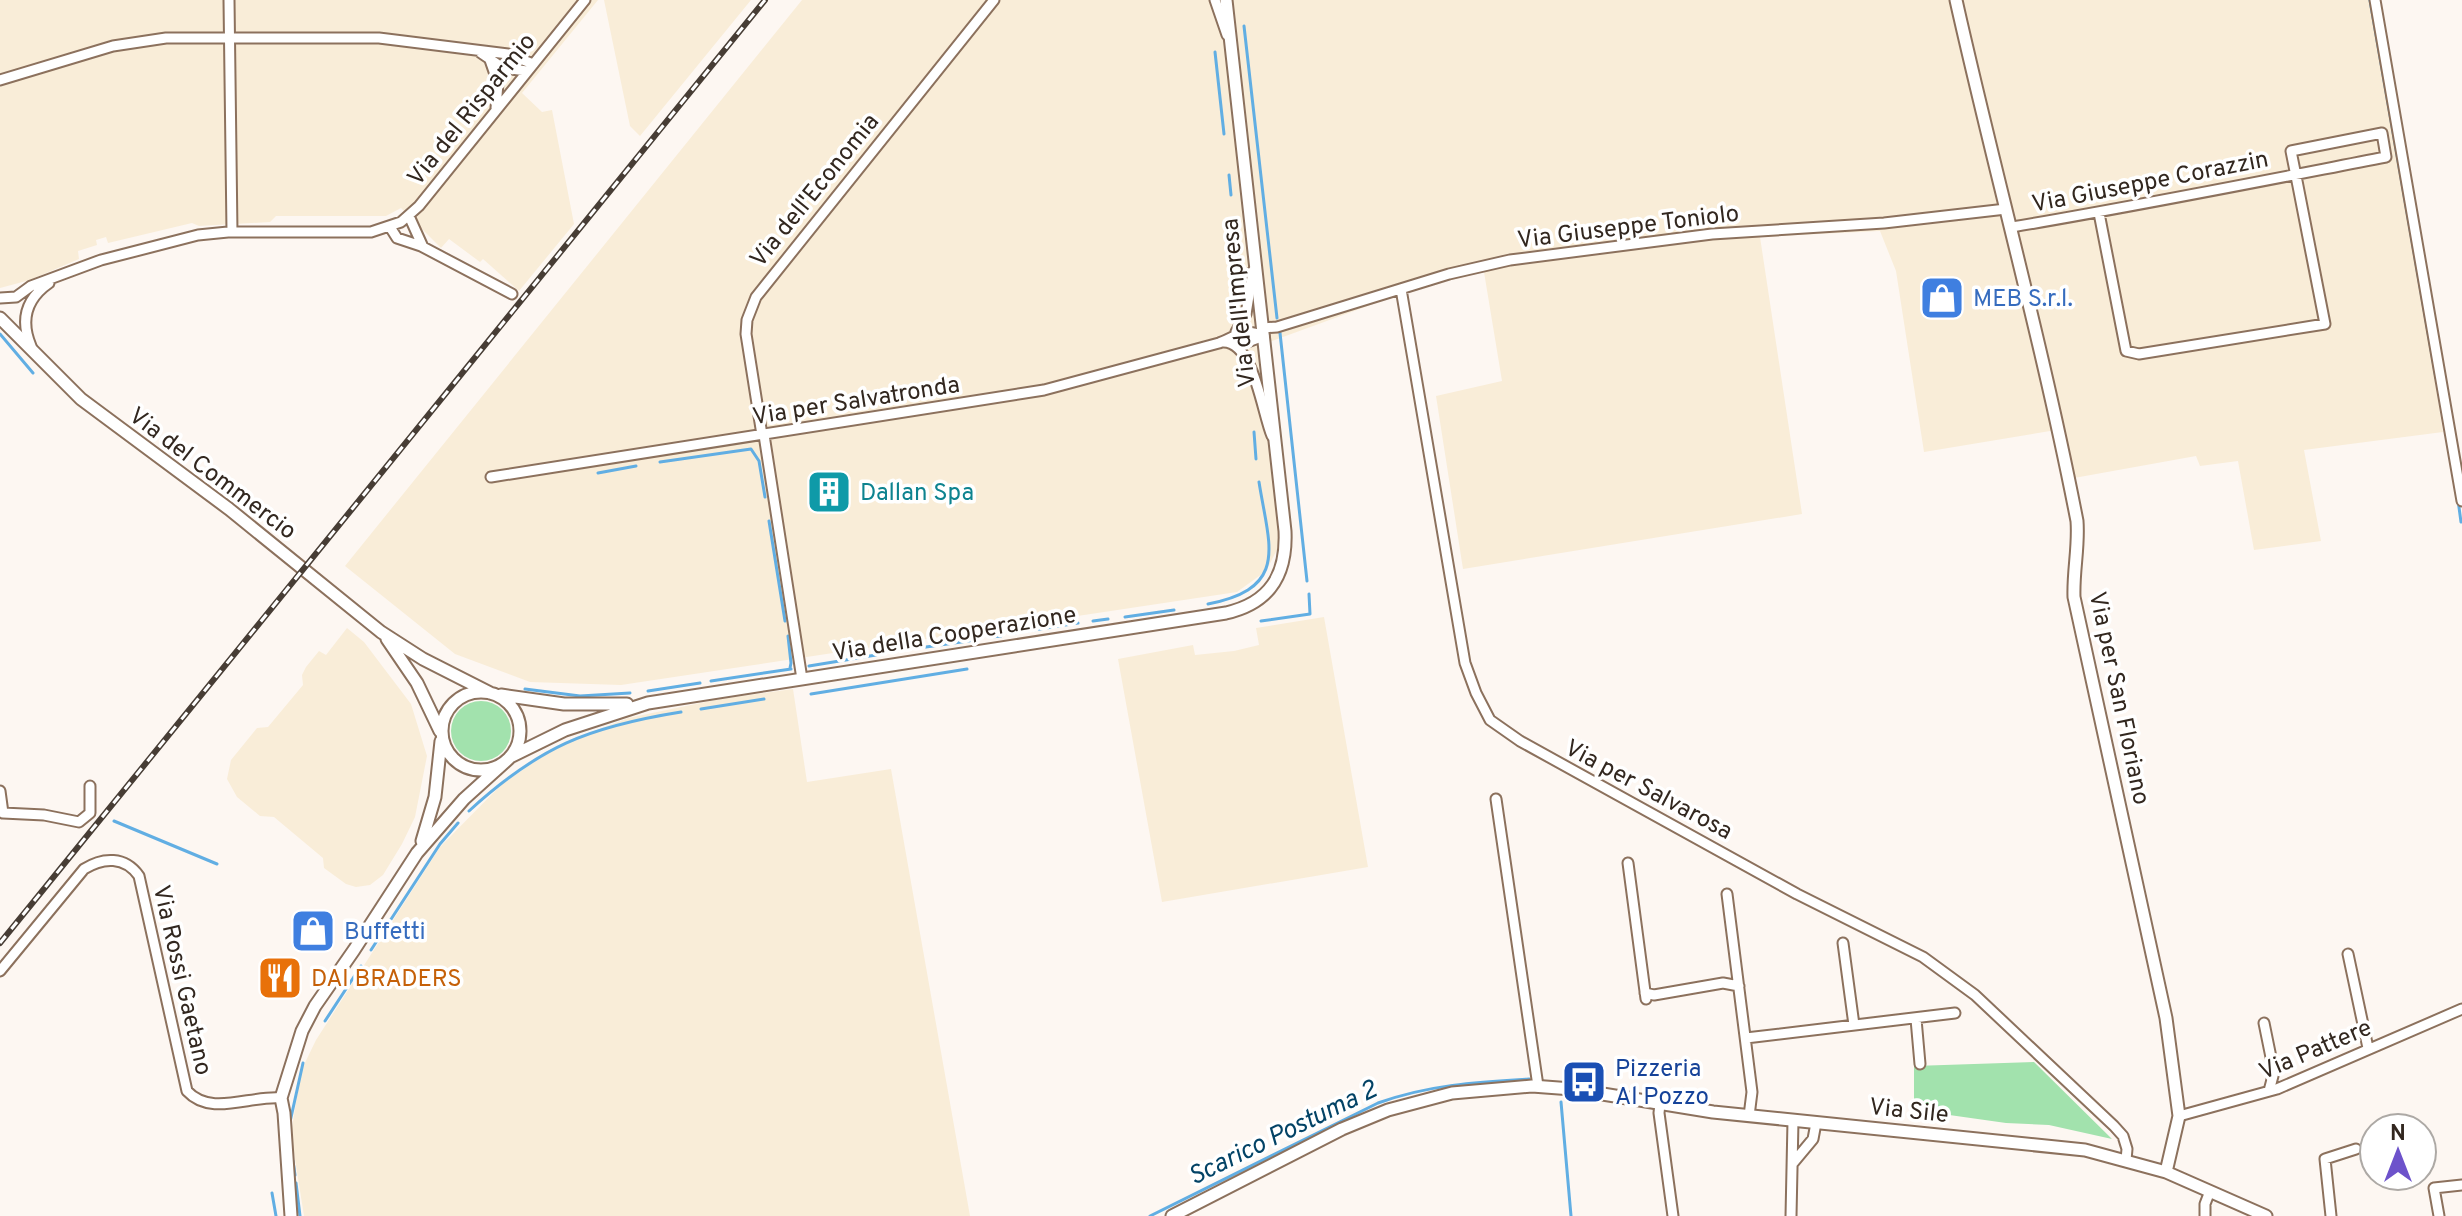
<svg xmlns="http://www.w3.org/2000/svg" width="2462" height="1216" font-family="Overpass,sans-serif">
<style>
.industrial{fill:#f9edd8}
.green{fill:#a2e2ad}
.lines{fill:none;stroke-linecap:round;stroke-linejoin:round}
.stream{stroke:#61aee3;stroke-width:3}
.minor-casing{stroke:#8c715d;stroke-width:13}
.tertiary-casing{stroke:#8c715d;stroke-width:15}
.minor{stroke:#fff;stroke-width:9}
.tertiary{stroke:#fff;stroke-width:11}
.rail-casing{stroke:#473d35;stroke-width:6}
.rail{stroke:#fff;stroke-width:3;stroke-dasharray:9;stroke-linecap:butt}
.labels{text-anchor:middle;stroke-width:7;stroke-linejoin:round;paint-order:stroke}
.street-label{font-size:24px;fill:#32271f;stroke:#fff}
.shop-label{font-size:24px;fill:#366cbe;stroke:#fff;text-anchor:start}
.culture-label{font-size:24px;fill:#0d838f;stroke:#fff;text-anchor:start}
.food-label{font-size:24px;fill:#c56008;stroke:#fff;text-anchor:start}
.transit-label{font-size:24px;fill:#164399;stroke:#fff;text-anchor:start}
.water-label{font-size:26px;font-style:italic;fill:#034366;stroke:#fff}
</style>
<rect width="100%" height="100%" fill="#fdf7f2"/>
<path class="industrial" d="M0,0H598L522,93L542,112L552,110L574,224L519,291L483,259L480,262L449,239L441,248L401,208L386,216H276L270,222L199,226L192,223L108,243L106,237L96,240L97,245L78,251L79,259L30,280L0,288Z
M604,0H751L640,136L630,126Z
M802,0H2374L2443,432L2304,450L2321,541L2254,550L2238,461L2200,466L2196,456L2074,478L2062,429L1924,452L1896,271L1880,231L1760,237L1802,514L1463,569L1436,396L1502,381L1484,272L1417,288L1261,345L1282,540L1266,571L1237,592L621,685L530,682L455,654L345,566Z
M1324,617L1368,867L1162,902L1118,659L1193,645L1195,655L1234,651L1259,645L1256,628Z
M347,628L364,642L411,704L427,756L415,817L402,844L383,875L370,885L356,887L346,884L324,868L323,858L274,817L260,816L237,797L227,779L231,760L257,728L268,727L303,685L302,675L306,667L319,651L326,655Z
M793,689L807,782L891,769L970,1216H304L291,1134L301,1071L316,1040L440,847L502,784L561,744L628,718L720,699Z"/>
<path class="green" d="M451 731a30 30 0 1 1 60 0a30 30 0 1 1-60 0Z
M2034,1062L2112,1139L2049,1125L2006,1123L1914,1110V1066Z"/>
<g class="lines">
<path class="stream" d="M2370,0L2436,378
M1244,26L1277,318
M1215,52L1224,134
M1229,175L1231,195
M1235,229L1241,277
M1280,333L1307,581
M0,334L33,373
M1254,432L1256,459
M660,462L751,449L759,461L765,497
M598,473L636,466
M2458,500L2461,522
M769,521L785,621
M1208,604C1290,588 1269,546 1259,482
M1125,617L1174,610
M1093,621L1108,619
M1261,621L1310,614L1309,594
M1015,633L1078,623
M788,636L791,663L790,668
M991,637L1001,636
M926,647L975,640
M809,666L876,655
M711,681L791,669
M525,689L580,696L630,693
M648,691L700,683
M811,694L967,669
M701,709L764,699
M469,811C539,747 587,727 681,712
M114,821L217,864
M371,950L440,844L458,823
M325,1021L361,966
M1561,1102L1571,1216
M290,1122L303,1063
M293,1161L295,1175
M296,1183L300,1216
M272,1193L276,1216
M1150,1216L1378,1103C1428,1085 1476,1082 1529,1079"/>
<g class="minor-casing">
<path id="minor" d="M229,0L232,232
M1215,0L1227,35
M2375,0L2462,501
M481,53L503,68L527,71
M490,60L498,83L496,108
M0,80L113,46L166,38H379L508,54L533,64
M409,216L423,247
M390,227L397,238L421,246L512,294
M2012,227C2137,206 2262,181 2386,157L2382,133L2291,151L2298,186L2325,324L2139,354L2126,351L2099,213
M1401,289L1465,663L1476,693L1490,720L1520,741L1797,894L1923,957L1975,995L2114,1126L2123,1136L2127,1149L2126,1160
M0,298L16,297L31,286L101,260L198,235L228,232H371L401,222L419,206L585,0
M1263,328L1277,327L1449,274L1510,260L1712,234L1884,223L2006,209
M1236,332L1246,314L1253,271
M1223,342C1254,341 1262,413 1272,436
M1233,342L1245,343L1264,336
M31,346C20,320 26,299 49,283
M762,435L746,334L747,320L756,297L994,0
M764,435L802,679
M491,477L1044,390L1219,343C1239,336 1241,327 1264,336
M0,791L3,813L44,815L79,822L90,813V786
M1496,799L1538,1086
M1628,863L1646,999
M1727,894L1752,1092L1749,1116
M1843,943L1854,1025
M2348,954L2368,1048
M0,971L84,869C103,857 125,856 139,876L187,1091C211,1117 250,1095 281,1098
M1645,993L1654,995L1723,983L1739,986
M1916,1019L1920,1064
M2264,1023L2274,1072L2269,1091
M1746,1038L1955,1013
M1660,1104L1659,1113L1673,1216
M2179,1116L2277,1089L2462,1009
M1793,1163L1813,1139L1816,1123
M1791,1216L1793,1121
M2205,1216V1204L2210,1191
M2331,1216L2325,1159L2356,1149
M2439,1216L2434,1188L2462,1185"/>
</g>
<g class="tertiary-casing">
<path id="tertiary" d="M1956,0C1995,174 2043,346 2077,521C2079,547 2073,571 2074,597L2166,1018L2179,1116L2166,1172
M0,318L81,399L229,509L381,632L423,659L490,693
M387,639L417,683L440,731
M442 731a39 39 0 1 1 78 0a39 39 0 1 1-78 0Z
M501,695L564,704H627
M510,757L565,730L648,703L1226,613C1270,603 1287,575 1285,531L1226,0
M422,841L435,797L441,741
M291,1216L284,1113L281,1098L302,1031L315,1006L354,950L417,853L464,799L505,762
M1172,1216L1342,1129L1388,1110L1452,1093L1532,1086L1572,1089L1713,1112L2085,1150L2166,1172L2266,1216"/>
</g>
<use href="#minor" class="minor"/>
<use href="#tertiary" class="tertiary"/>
<g class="rail-casing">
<path id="rail" d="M0,943L765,0"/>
</g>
<use href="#rail" class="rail"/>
</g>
<defs>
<g id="shop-square" transform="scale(2.3)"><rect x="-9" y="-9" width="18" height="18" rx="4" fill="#3f7fe0" stroke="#fff"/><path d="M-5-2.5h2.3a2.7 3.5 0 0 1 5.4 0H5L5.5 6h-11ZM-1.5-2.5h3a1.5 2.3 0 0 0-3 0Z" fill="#fff"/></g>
<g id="building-square" transform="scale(2.3)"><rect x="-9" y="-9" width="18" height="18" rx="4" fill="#0f9aa8" stroke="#fff"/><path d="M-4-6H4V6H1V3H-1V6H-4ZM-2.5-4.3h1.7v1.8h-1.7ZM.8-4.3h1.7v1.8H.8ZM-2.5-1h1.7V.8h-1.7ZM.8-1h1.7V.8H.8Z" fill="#fff"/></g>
<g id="restaurant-square" transform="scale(2.3)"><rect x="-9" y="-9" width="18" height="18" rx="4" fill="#e8710a" stroke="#fff"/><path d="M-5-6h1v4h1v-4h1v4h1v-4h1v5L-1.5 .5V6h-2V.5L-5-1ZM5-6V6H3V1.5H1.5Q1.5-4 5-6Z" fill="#fff"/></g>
<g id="bus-square" transform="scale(2.3)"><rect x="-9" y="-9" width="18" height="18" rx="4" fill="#1a4fb4" stroke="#fff"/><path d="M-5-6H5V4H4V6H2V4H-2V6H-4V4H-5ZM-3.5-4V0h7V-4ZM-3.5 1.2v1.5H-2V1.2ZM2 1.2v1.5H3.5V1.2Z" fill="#fff"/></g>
</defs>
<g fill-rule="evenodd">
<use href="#shop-square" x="1942" y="298"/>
<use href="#building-square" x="829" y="492"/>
<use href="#shop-square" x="313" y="931"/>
<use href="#restaurant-square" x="280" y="978"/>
<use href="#bus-square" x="1584" y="1082"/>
</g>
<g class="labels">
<g class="street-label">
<text transform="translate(471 109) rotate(-51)" y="8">Via del Risparmio</text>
<text transform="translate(2150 181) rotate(-11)" y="8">Via Giuseppe Corazzin</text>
<text transform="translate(814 190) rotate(-51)" y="8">Via dell'Economia</text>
<text transform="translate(1628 226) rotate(-7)" y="8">Via Giuseppe Toniolo</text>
<text transform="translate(1238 303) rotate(-96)" y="8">Via dell'Impresa</text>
<text transform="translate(856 400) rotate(-9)" y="8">Via per Salvatronda</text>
<text transform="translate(213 473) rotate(37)" y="8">Via del Commercio</text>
<text transform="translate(954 633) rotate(-9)" y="8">Via della Cooperazione</text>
<text transform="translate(2120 698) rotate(78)" y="8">Via per San Floriano</text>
<text transform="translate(1649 789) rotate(28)" y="8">Via per Salvarosa</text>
<text transform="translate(183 980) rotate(77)" y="8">Via Rossi Gaetano</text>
<text transform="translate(2315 1049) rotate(-23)" y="8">Via Pattere</text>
<text transform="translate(1909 1110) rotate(6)" y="8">Via Sile</text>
</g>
<g class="shop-label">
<text x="1973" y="306">MEB S.r.l.</text>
<text x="344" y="939">Buffetti</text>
</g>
<g class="culture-label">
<text x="860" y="500">Dallan Spa</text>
</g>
<g class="food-label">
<text x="311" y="986">DAI BRADERS</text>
</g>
<g class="transit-label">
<text x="1615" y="1076">Pizzeria<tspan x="1615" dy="28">Al Pozzo</tspan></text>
</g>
<g class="water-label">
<text transform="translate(1282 1132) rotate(-26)" y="9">Scarico Postuma 2</text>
</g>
</g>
<g transform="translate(2398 1152)"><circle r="38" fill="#ffffff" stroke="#ada9a5" stroke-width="2"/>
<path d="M0-6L14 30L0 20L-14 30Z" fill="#6d52cb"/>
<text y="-12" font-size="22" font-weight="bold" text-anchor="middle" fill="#32271f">N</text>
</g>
</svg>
